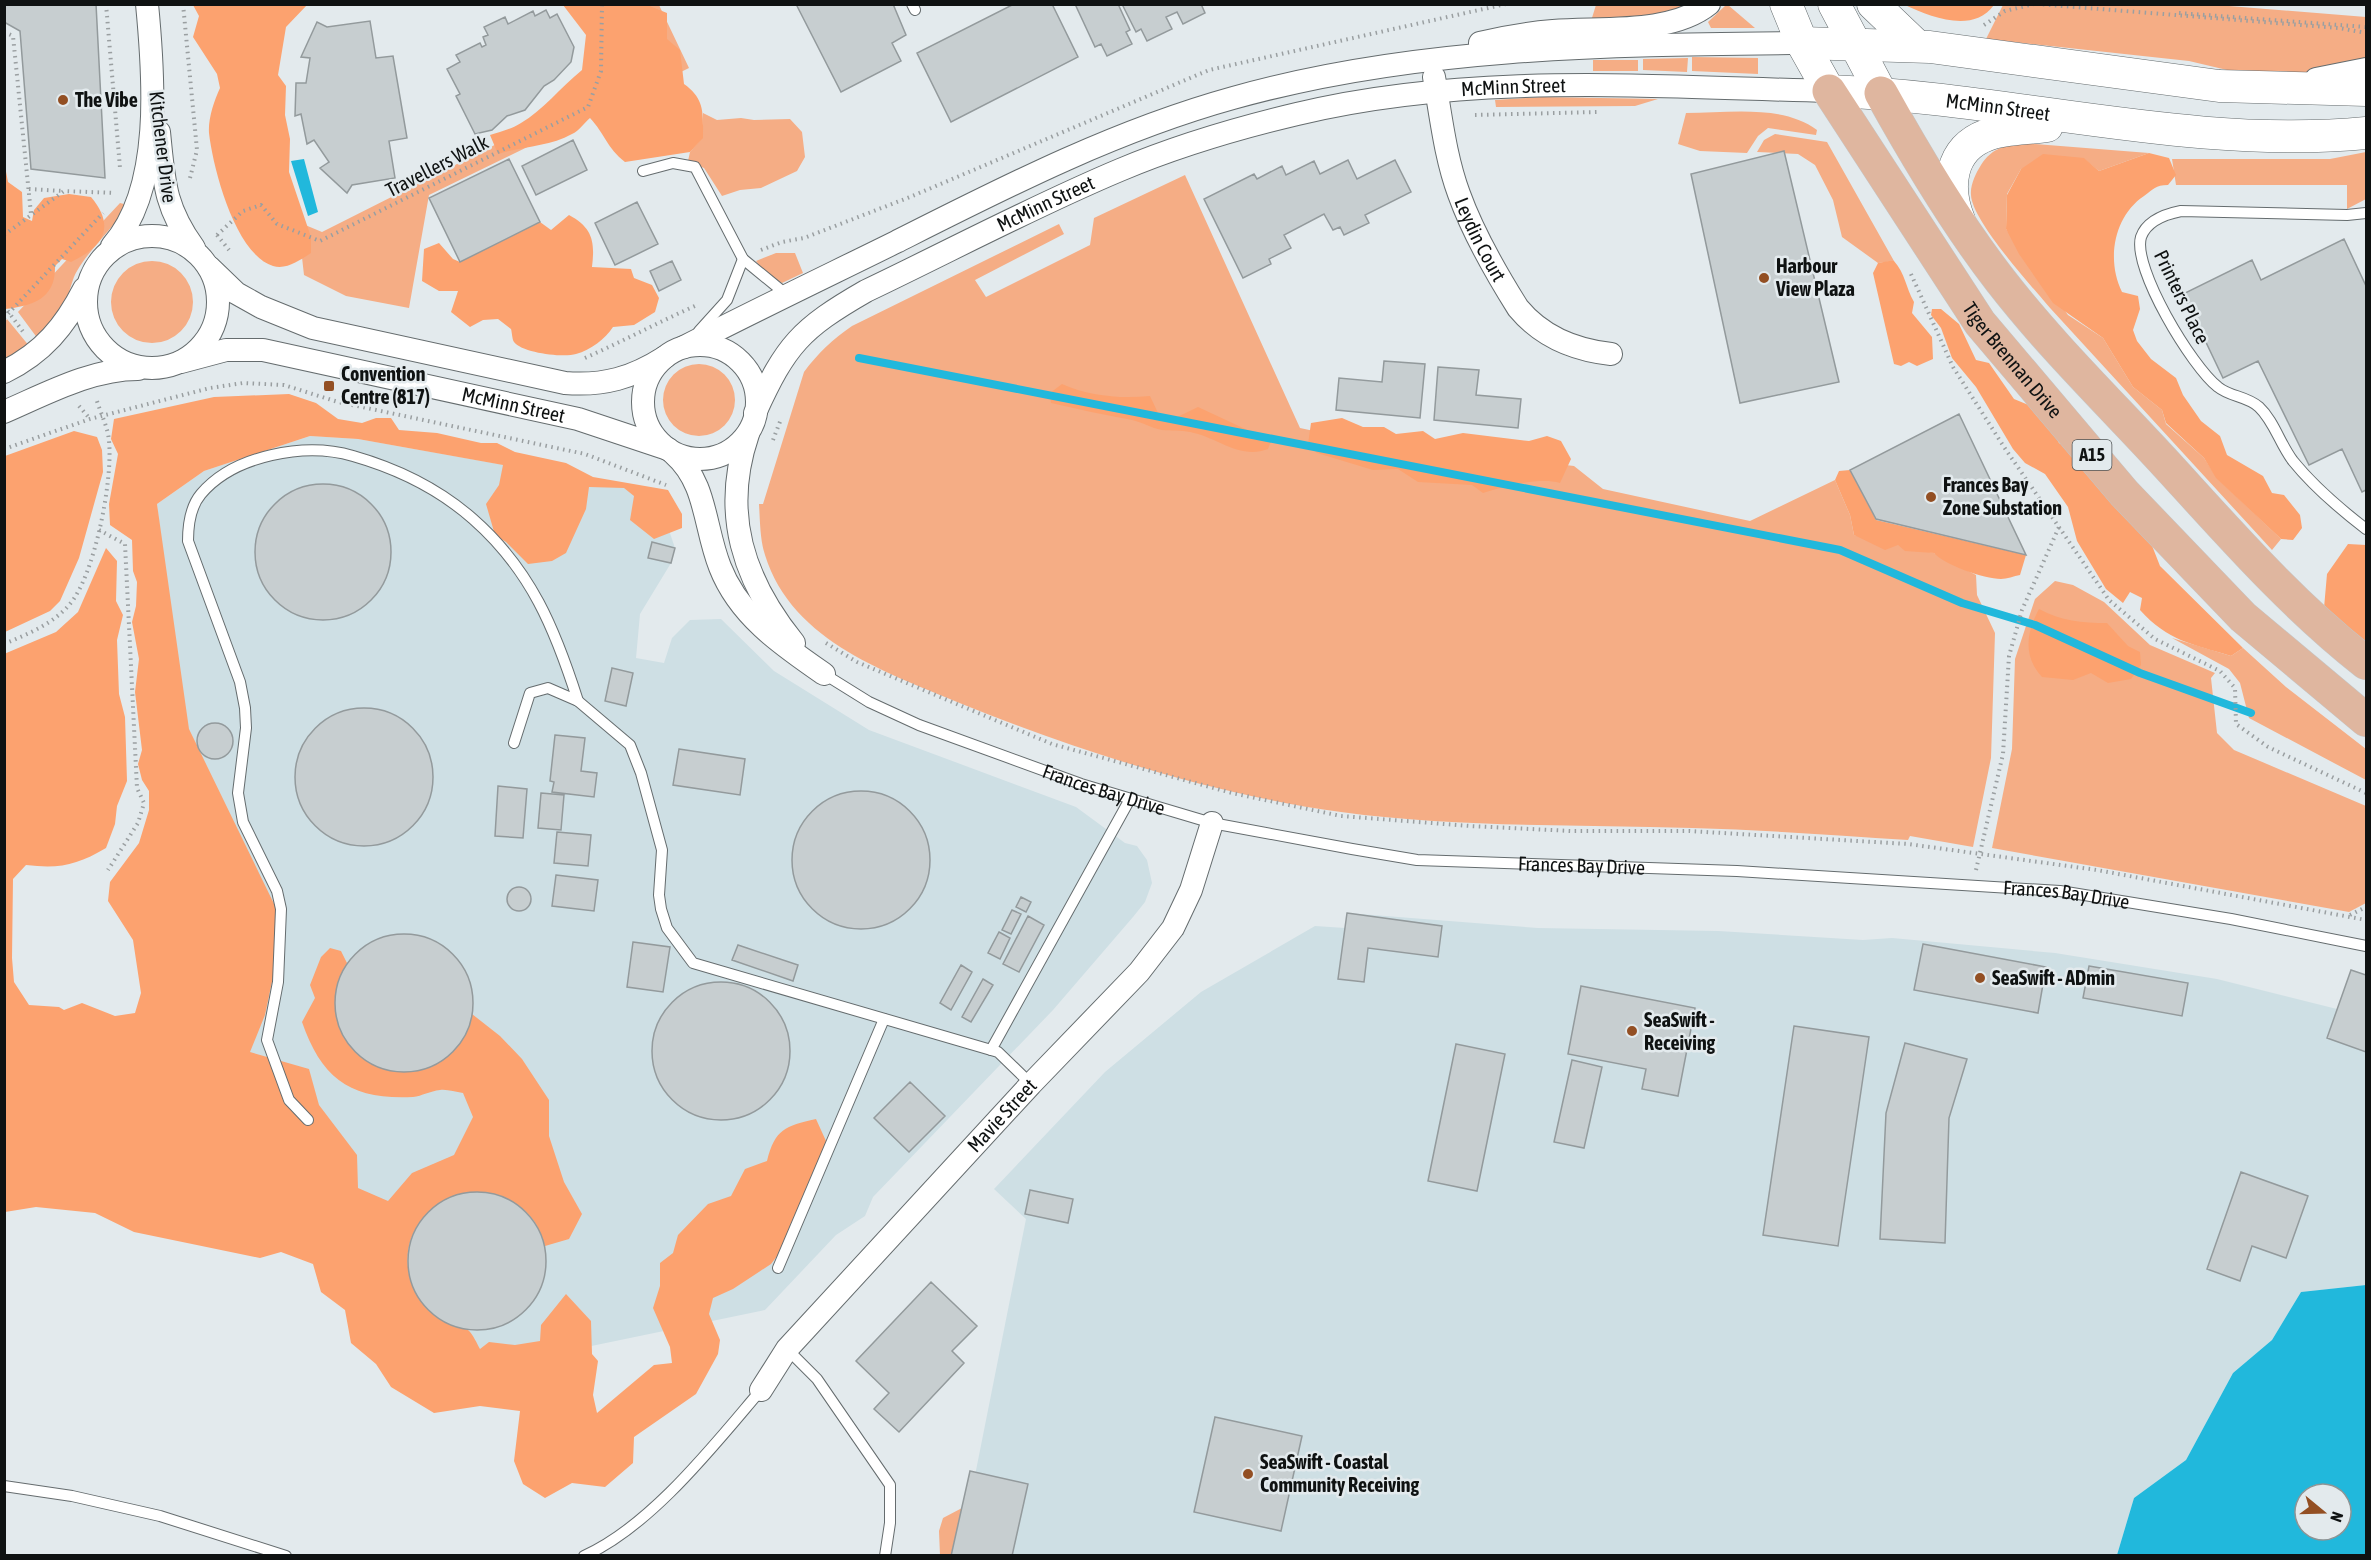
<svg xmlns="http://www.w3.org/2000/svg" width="2371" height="1560" font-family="'Asap Condensed',sans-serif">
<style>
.built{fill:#cedfe4}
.green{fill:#f5ad85}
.forest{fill:#fca26f}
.water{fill:#21b8dc;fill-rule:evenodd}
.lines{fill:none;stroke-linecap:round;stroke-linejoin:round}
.stream{stroke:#21b8dc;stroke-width:8}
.building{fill:#c7ced0;stroke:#939a9c;stroke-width:1.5}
.lane-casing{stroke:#656c6e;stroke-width:12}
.street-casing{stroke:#656c6e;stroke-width:24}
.secondary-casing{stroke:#656c6e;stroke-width:33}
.primary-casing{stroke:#c5c6c6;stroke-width:34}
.path{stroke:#9a9fa1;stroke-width:4;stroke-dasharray:1.5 4.5;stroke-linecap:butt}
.lane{stroke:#fff;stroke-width:10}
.street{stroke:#fff;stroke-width:22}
.secondary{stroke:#fff;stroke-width:32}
.primary{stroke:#dfb69f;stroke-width:33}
.poi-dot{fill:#934f23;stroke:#e3eaed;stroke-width:2}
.labels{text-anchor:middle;stroke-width:5;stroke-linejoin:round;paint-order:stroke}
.shield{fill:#e3eaed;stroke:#4f5354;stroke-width:1.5}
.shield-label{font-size:18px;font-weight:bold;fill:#0f1212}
.street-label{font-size:20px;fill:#0f1212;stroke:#e3eaed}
.poi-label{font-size:20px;font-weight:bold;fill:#0f1212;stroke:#e3eaed;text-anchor:start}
</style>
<rect width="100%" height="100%" fill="#e3eaed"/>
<path class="built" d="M310,436L358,439L656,492L675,548L671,563L640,614L636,658L664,663L672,638L690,620L721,619L774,671L869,730L1076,807L1125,843L1137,846L1147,860L1152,883L1145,902L1133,917L1053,1010L873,1197L865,1216L836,1235L765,1310L417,1382L243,1052L184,737L157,504L204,471Z
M1347,913L1538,928L1718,931L1863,940L1892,938L2055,953L2217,979L2337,1009L2327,1038L2366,1052V1285L2301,1292L2272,1340L2233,1373L2186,1460L2134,1498L2117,1555L959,1556L1026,1219L994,1189L1105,1072L1201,992L1315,926L1345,928Z"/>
<path class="green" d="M2204,4L2366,17V61L2301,74H2244L2189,61L1986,39L2003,5Z
M576,5H659L689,68L429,195L409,308L346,296L304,275L298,222L322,232L582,101L596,54Z
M1596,5H1692L1654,16L1591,21Z
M1726,5H1728L1755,28H1711L1708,22Z
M1692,57L1758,58V74L1692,71Z
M1688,58L1687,72L1643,70V59Z
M1593,60H1638V71H1593Z
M1542,97L1658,99L1635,106L1496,107L1495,100Z
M703,113L717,120L741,118L754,120L790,119L802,132L805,157L797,171L761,188L740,190L722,196L704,168L688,161L690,152L703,137Z
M1686,113C1728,113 1782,104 1817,130L1816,135L1768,128L1758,136L1747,153L1700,151L1678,144Z
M1775,134L1827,142L1894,261L1878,263L1842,237L1833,200L1815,165L1798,154L1757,152L1764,140Z
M2024,143L2149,153L2099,171L2083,158L2021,169L2007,194L2006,229L2068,315L2103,338L2133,387L2162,410L2166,424L2204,458L2217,478L2281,539L2272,550L2051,309C2033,288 1972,221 1971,195C1970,185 1976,173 1981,165C1992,148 2005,145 2024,143Z
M2366,152V199L2347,209V185H2176L2172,159H2330Z
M1185,175L1300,428L1356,440L1574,466L1603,489L1750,521L1835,480L1850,515L1854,535L1934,553L1976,575L1977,595L1995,633L1991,758L1973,847L1910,836L1908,840C1836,835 1764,830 1692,828C1575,824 1457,828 1341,812C1216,795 1084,753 967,706C891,674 792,643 765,555C760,540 760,520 759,504H763L804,372C818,353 833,339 852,326L1059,224L1064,234L975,280L986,297L1090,245L1094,218Z
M120,203L128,205C113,229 91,247 77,271C72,279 71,289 67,297C60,313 49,326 38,339L18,312Z
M776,253H795L803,273L782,283L766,274L756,261Z
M111 302a41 41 0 1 1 82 0a41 41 0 1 1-82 0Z
M7,319L30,347L5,363V322Z
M663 400a36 36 0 1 1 72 0a36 36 0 1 1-72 0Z
M2055,581L2073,585L2104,602L2150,645L2215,673L2211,678L2217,733L2234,750L2366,806V903L2349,912L1992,848L2012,749L2015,659L2035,599Z
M2172,638L2231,656L2243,648L2286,687L2366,749V780L2249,718L2240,683L2229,669Z
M962,1508L951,1555H940L939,1531L943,1518Z"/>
<path class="forest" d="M193,5H307L286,27L278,75L286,86L285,115L290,139L289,172L311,237V253C300,260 287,270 273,266C235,254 213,168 209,133C208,119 214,101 220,88L217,74L193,37L199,16Z
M563,5H647L667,13V39L680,50L684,84C705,99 703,113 703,138L690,152L625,162C607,148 605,134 590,118C584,123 579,131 572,134C549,147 522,146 498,154L490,135C500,132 512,129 521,123C542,111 561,87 582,70L586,35Z
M1905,5H1994C1973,34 1931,17 1905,5Z
M2149,153L2169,158L2176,175L2168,185C2155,185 2154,189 2144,196C2114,216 2106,260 2122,292L2138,296L2140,309L2133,330L2137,341L2151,359L2176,378L2183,395L2201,421L2220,436L2227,455L2263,476L2272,493L2284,495L2300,515L2302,528L2293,540L2281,539L2216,478L2204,458L2166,423L2162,410L2133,387L2103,338L2053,303L2019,254L2006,229L2007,195L2021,169L2043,154L2084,158L2099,171Z
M4,161L8,182L22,192L23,217L32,221L34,210L44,198L69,194L91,197C117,228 102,247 71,262L62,259L55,266C56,299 32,306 5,309Z
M569,215C593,228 595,242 592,267L631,269L634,278L652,285L659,298L655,312L634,325L613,327C605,339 591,350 576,354C564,358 522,353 514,342C512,339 512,332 511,329L498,319L483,320L470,327L451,312L458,291H439L422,281L424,249L439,243L453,259L460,262L540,222L551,230Z
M1889,261H1894C1905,273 1906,288 1914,302L1912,313L1932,337L1933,359L1917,366L1909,362L1901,366L1894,364L1873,273L1878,263Z
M1932,309H1941L1959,324L1976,360L1989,363L2014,399L2031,406L2048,419L2059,443L2081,456L2151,543L2160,566L2243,648L2231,656C2192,644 2168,641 2140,610L2142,598L2130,592L2123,603L2106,589L2077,541L2068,507L2045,474L2025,463L2013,449L1976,387L1952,358L1941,328L1931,315Z
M1062,384C1089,396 1120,399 1150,396L1158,413L1171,420L1198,407L1271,441L1268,449C1240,460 1217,437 1190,432C1181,430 1171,431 1162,430C1151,428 1142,422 1132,420C1104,415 1078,409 1051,403L1050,393Z
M289,394L316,403L338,419L362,423L376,418H391L399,430L437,433L481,443H497L515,452L566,463L593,477L668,490L682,514V528L654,539L630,520L634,496L624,488L589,487L586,509L566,553L552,561L528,564L506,542L495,535L486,504L499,485L503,465L358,439L310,436L204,471L157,504L189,729L278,912L277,958L265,1015L250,1052L309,1069L319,1105L357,1155L358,1188L388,1201L412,1173L454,1155L473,1117L463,1093C455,1092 447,1089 440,1090C430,1091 422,1096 413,1097C352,1100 322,1080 302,1022L315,998L310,985L321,957L330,948L341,951L347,963C344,971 339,980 337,988C333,1000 336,1018 341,1028C366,1080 429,1087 462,1039C467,1032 469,1022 472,1014L500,1036L522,1059L549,1100V1136L564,1182L582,1214L569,1239L545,1246C542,1238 539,1228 534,1221C489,1161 391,1205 410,1278C414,1295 430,1316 446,1322C452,1325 463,1326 468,1330C473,1334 477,1344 480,1349L489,1342L515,1345L540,1341L541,1325L566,1294L591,1321L592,1354L598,1361L593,1395L597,1413L654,1365L672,1363L670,1347L653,1308L660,1286V1263L673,1253L678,1235L708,1204L731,1196L745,1169L767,1161C775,1129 785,1126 816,1119L826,1141L804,1203L791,1223L781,1251L771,1264L733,1289L713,1298L709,1314L720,1340L718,1354L696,1394L634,1437L633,1463L605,1487L572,1483L545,1498L523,1484L514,1461L520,1411L480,1406L434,1413L391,1387L376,1364L351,1343L345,1310L321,1292L313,1264L281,1252L260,1258L134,1232L95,1213L36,1207L5,1212L4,654L56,632L78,612L106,548L117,561L116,601L123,615L117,640L119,694L125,717L127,781L117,806L115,824L106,848C77,865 60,869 26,865L13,879L12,958L14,982L29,1005L59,1007L64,1010L82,1003L115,1016L135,1013L141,993L133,940L108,901L110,882L139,843L149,810V791L142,780L138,764L142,750L135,692L139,659L132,622L136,606L137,582L133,571L132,540L110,525L109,504L118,454L111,439L114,419L214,397Z
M1342,418L1363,427H1384L1396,434L1423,431L1435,439L1463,433L1529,441L1547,436L1561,441L1571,459L1560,483C1539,477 1506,486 1483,493L1472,485L1418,482L1398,469L1373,470L1317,453L1308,444L1311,423Z
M74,431L97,437L102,450L103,472L79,558L60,601L50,611L5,632V456Z
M1850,470L1876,520L2026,555L2020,575C2014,576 2007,579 2001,579C1984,579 1943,564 1934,553L1905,551L1898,545L1885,550L1854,535L1850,515L1835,480L1839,471Z
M2348,544L2366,545V643L2324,608L2327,574Z
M2039,609C2061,621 2082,623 2107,623L2128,646L2140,652L2141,665L2131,679L2108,683L2091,673L2073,680L2042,677C2023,656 2026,633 2039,609Z"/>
<path class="water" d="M304,159L318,212L308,216L291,161Z
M2366,1285V1555H2117L2134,1498L2186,1460L2233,1373L2272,1340L2301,1292ZM2305,1494H2341V1530H2305Z"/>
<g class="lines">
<path class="stream" d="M859,358L1840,550L1962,603L2035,625L2140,673L2251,713"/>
</g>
<path class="building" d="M4,4H96L105,178L31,169L20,31L4,22Z
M796,4H893L906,35L892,43L901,61L841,92Z
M1014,4H1052L1078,57L951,122L917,53Z
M1075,4H1118L1130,30L1126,32L1132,44L1107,56L1101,44L1095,47Z
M1122,4H1201L1205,13L1183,24L1177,12L1166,17L1172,29L1147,41L1141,29L1136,32Z
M546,10L550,18L557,14L574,47L571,62L554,80L544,86L525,110L507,116L492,130L475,134L456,96L460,94L447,69L460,62L456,55L480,43L482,47L486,45L483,37L488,35L484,27L505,17L508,24L533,11L535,16Z
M370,21L376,58L393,56L407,138L389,141L395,178L352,185L347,193L320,168L329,162L314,140L307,144L301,114L295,116L296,83H306L310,58L301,57L317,22L327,27Z
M573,140L587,170L536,195L522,166Z
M1784,151L1839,382L1740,403L1691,174Z
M509,159L540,222L460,262L429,198Z
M1348,160L1357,179L1395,160L1411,192L1365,215L1369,223L1344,235L1340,227L1333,230L1324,214L1284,235L1291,248L1269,259L1271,264L1243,278L1204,199L1254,174L1257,179L1282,166L1286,175L1314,161L1320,174Z
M637,202L658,244L615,265L595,223Z
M2344,239L2366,286V490L2362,492L2342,449L2309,465L2258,361L2223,378L2183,294L2252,260L2261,280Z
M672,261L681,280L659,291L650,271Z
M1384,361L1425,364L1420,418L1336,410L1339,378L1382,382Z
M1438,367L1479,370L1476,395L1521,399L1518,428L1434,420Z
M1959,414L1969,435L2026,555L1876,519L1850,470Z
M255 552a68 68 0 1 1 136 0a68 68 0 1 1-136 0Z
M652,542L675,548L671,563L648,558Z
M612,668L633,673L626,706L605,701Z
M295 777a69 69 0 1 1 138 0a69 69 0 1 1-138 0Z
M197 741a18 18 0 1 1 36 0a18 18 0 1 1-36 0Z
M555,735L585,738L581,771L597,773L594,797L552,792L554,782L550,781Z
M679,749L745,759L740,795L673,785Z
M498,786L527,789L523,838L495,836Z
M792 860a69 69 0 1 1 138 0a69 69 0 1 1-138 0Z
M541,793L564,795L561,830L538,828Z
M557,832L591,835L588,866L554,863Z
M556,875L598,880L594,911L552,906Z
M507 899a12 12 0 1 1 24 0a12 12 0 1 1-24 0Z
M1021,897L1031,902L1026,912L1016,907Z
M1012,910L1021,914L1011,934L1002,930Z
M1347,913L1442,926L1438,957L1368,948L1364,982L1338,979Z
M1028,916L1044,925L1019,972L1003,964Z
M999,932L1010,938L1000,959L988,953Z
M335 1003a69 69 0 1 1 138 0a69 69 0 1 1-138 0Z
M633,942L670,947L663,992L627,987Z
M1923,944L2046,967L2038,1013L1914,990Z
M738,945L798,965L793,981L732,960Z
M961,965L972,972L951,1010L940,1003Z
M2089,966L2188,983L2182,1016L2083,998Z
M2351,970L2366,975V1052L2327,1038Z
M983,979L993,985L971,1022L962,1017Z
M652 1051a69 69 0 1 1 138 0a69 69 0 1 1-138 0Z
M1581,986L1695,1008L1678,1096L1642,1089L1646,1069L1568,1054Z
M1794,1026L1869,1037L1838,1246L1763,1235Z
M1905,1043L1967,1059L1949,1118L1945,1243L1880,1239L1886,1113Z
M1456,1044L1505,1054L1477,1191L1428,1181Z
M1572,1060L1602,1067L1584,1148L1554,1142Z
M910,1082L945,1116L909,1152L874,1118Z
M2241,1172L2308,1196L2286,1258L2252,1246L2240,1281L2207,1269Z
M1030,1190L1073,1199L1068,1223L1025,1214Z
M408 1261a69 69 0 1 1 138 0a69 69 0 1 1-138 0Z
M931,1282L977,1326L952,1351L964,1363L899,1432L874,1409L889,1393L856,1361Z
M1215,1417L1302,1436L1281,1531L1194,1512Z
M970,1471L1028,1484L1012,1556H951Z"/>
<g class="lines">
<g class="lane-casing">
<g id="lane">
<path d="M912,4L915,10"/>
<path d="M643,171L673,163L695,167L743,259L787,295"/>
<path d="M2366,213L2347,215L2181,211C2166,214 2147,220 2141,237C2132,268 2192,367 2218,387C2230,397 2247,396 2259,407C2274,421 2280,444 2293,461C2314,487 2340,509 2366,529"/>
<path d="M699,331L727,300L743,259"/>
<path id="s1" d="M824,674L869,702L919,725L1081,784L1212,823L1352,849L1417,860L1737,871L2060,891L2231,919L2366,946"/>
<path d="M514,743L530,693L548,688L578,701L630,745L641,773L662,850L659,895L661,909L667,928L693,963L998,1052L1031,1084"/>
<path d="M991,1050L1130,799"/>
<path d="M308,1120L289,1100L267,1040L278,982L281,909L277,891L243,822L238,793L246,728L245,708L240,682L188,541C188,524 190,507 201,494C234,455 305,442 353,456C395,468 439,489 473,519C531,570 555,629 578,701"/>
<path d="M778,1268L884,1019"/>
<path d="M787,1349L817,1379L890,1485V1523L885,1556"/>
<path d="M4,1486L72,1496L160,1516L286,1556"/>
<path d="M584,1556C651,1526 714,1445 761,1390"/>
</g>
</g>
<g class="street-casing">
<g id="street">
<path d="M1480,43C1504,37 1528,33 1553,31C1600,27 1671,35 1709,4"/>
<path id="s2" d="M1434,77C1441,116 1445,156 1459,194C1473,233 1496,273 1518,308C1542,337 1574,350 1611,354"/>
<path d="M2316,79L2366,69"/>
<path d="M159,132C164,181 164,206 194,248"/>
<circle cx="152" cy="302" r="66"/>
<path d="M112,246C163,189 154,76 147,4"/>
<path d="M209,267L236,293L261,307L313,328L565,383C604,386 632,378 665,357"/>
<circle cx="700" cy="402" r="57"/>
<path d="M684,347C754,311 825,277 896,242C1005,187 1114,131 1233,98C1417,46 1612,45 1802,43"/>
<path id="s3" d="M181,362L226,350H263L578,419L668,449"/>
<path d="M4,372C43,353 65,326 84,289"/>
<path d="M4,412C46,394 91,369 138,369"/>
<path id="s4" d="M755,413C786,345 800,329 866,291C950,251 1034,206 1120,170C1177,146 1238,128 1297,114C1471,72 1652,87 1829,91"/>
<path d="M748,434C721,513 743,580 794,643"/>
<path d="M674,454C707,483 704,527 720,567C739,616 782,645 824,674"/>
<path id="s5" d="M761,1390L787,1349L1031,1084L1139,972L1173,928L1191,890L1212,823"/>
</g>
</g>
<g class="secondary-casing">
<g id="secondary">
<path id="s6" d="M1786,4L1802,43L1829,91C2009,97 2185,150 2366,133"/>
<path d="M1834,4L1881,93"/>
<path d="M1873,4L1917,46"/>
<path d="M1802,43L1930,47L2219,86L2366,90"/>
<path d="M1959,220C1946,188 1949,149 1987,135C2005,128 2028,129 2047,126"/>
</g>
</g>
<g class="primary-casing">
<g id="primary">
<path id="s7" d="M1829,91L1980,323L2124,493L2243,617L2366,720"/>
<path d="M1881,93C1917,158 1955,222 2000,280C2051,346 2111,404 2167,465C2231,535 2292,605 2366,663"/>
</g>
</g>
<path class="path" d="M106,4L120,168
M183,4L197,150L190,178
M2037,4L2339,28L2366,33
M2179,13L2366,27
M1984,25L2005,11L2034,4
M4,32L13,36L31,214
M1475,115L1597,112
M29,189L63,191
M4,235L64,191L115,193
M217,235L229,250
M217,235L243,211L261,205L277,224L320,241L588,107L601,71L602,4
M761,250L782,242L804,238L910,197L1209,70L1506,4
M1911,274L1953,367L2004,447L2109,600L2155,639L2220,671L2235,688L2236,724L2268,747L2366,793
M4,306L24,333
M4,318L103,213
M585,358C623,341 659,322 697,305
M79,406L90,419
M773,440L781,419
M4,449L90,419L210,388L243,383L284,385L338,402L585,454L666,485
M99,530L125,544L137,788L144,803L138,823L108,870
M826,643L857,662L1052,744L1232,793L1341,816L1470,826L1571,831H1689L1908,844L2097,870L2366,920
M4,644C28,634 53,624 70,604C95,574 113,480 109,441C108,427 100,412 96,398
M1976,870L2003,754L2009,656L2022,610L2059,527
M2350,915L2366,907"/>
<use href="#lane" class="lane"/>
<use href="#street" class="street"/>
<use href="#secondary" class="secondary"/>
<use href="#primary" class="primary"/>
</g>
<g class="poi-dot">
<circle cx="63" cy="100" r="6"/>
<circle cx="1764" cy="278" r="6"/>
<rect x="323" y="380" width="12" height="12" rx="3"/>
<circle cx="1931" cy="497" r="6"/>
<circle cx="1980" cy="978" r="6"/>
<circle cx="1632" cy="1031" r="6"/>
<circle cx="1248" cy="1474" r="6"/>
</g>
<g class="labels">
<rect class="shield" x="2072.5" y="440" width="39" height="30" rx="4.5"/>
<g class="shield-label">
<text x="2092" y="461">A15</text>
</g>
<g class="street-label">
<text dy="7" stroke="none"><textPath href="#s4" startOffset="855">McMinn Street</textPath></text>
<text dy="7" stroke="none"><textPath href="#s6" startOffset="267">McMinn Street</textPath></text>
<text transform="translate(163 147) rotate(83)" y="7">Kitchener Drive</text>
<text transform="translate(437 166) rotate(-27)" y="7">Travellers Walk</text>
<text dy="7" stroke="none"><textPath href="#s4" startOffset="369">McMinn Street</textPath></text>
<text dy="7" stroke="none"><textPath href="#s2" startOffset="170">Leydin Court</textPath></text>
<text transform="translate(2182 297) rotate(64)" y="7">Printers Place</text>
<text dy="7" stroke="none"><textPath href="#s7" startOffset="326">Tiger Brennan Drive</textPath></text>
<text dy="7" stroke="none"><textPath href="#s3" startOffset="340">McMinn Street</textPath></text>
<text dy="7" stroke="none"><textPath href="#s1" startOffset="304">Frances Bay Drive</textPath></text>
<text dy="7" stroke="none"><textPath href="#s1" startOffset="790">Frances Bay Drive</textPath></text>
<text dy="7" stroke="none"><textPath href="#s1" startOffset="1276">Frances Bay Drive</textPath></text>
<text dy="7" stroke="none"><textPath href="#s5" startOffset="366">Mavie Street</textPath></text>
</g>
<g class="poi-label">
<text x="75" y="107">The Vibe</text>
<text x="1776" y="273">Harbour<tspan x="1776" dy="23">View Plaza</tspan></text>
<text x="341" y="381">Convention<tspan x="341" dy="23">Centre (817)</tspan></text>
<text x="1943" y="492">Frances Bay<tspan x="1943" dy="23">Zone Substation</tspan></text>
<text x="1992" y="985">SeaSwift - ADmin</text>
<text x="1644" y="1027">SeaSwift -<tspan x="1644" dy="23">Receiving</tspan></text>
<text x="1260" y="1469">SeaSwift - Coastal<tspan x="1260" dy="23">Community Receiving</tspan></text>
</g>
</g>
<rect width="2371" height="1560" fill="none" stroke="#0f1212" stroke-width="12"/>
<g transform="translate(2323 1512) rotate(109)"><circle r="28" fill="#e3eaed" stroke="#8e9495" stroke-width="1.5"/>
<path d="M0-4.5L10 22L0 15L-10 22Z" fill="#934f23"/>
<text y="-9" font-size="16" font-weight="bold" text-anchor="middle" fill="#0f1212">N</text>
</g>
</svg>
